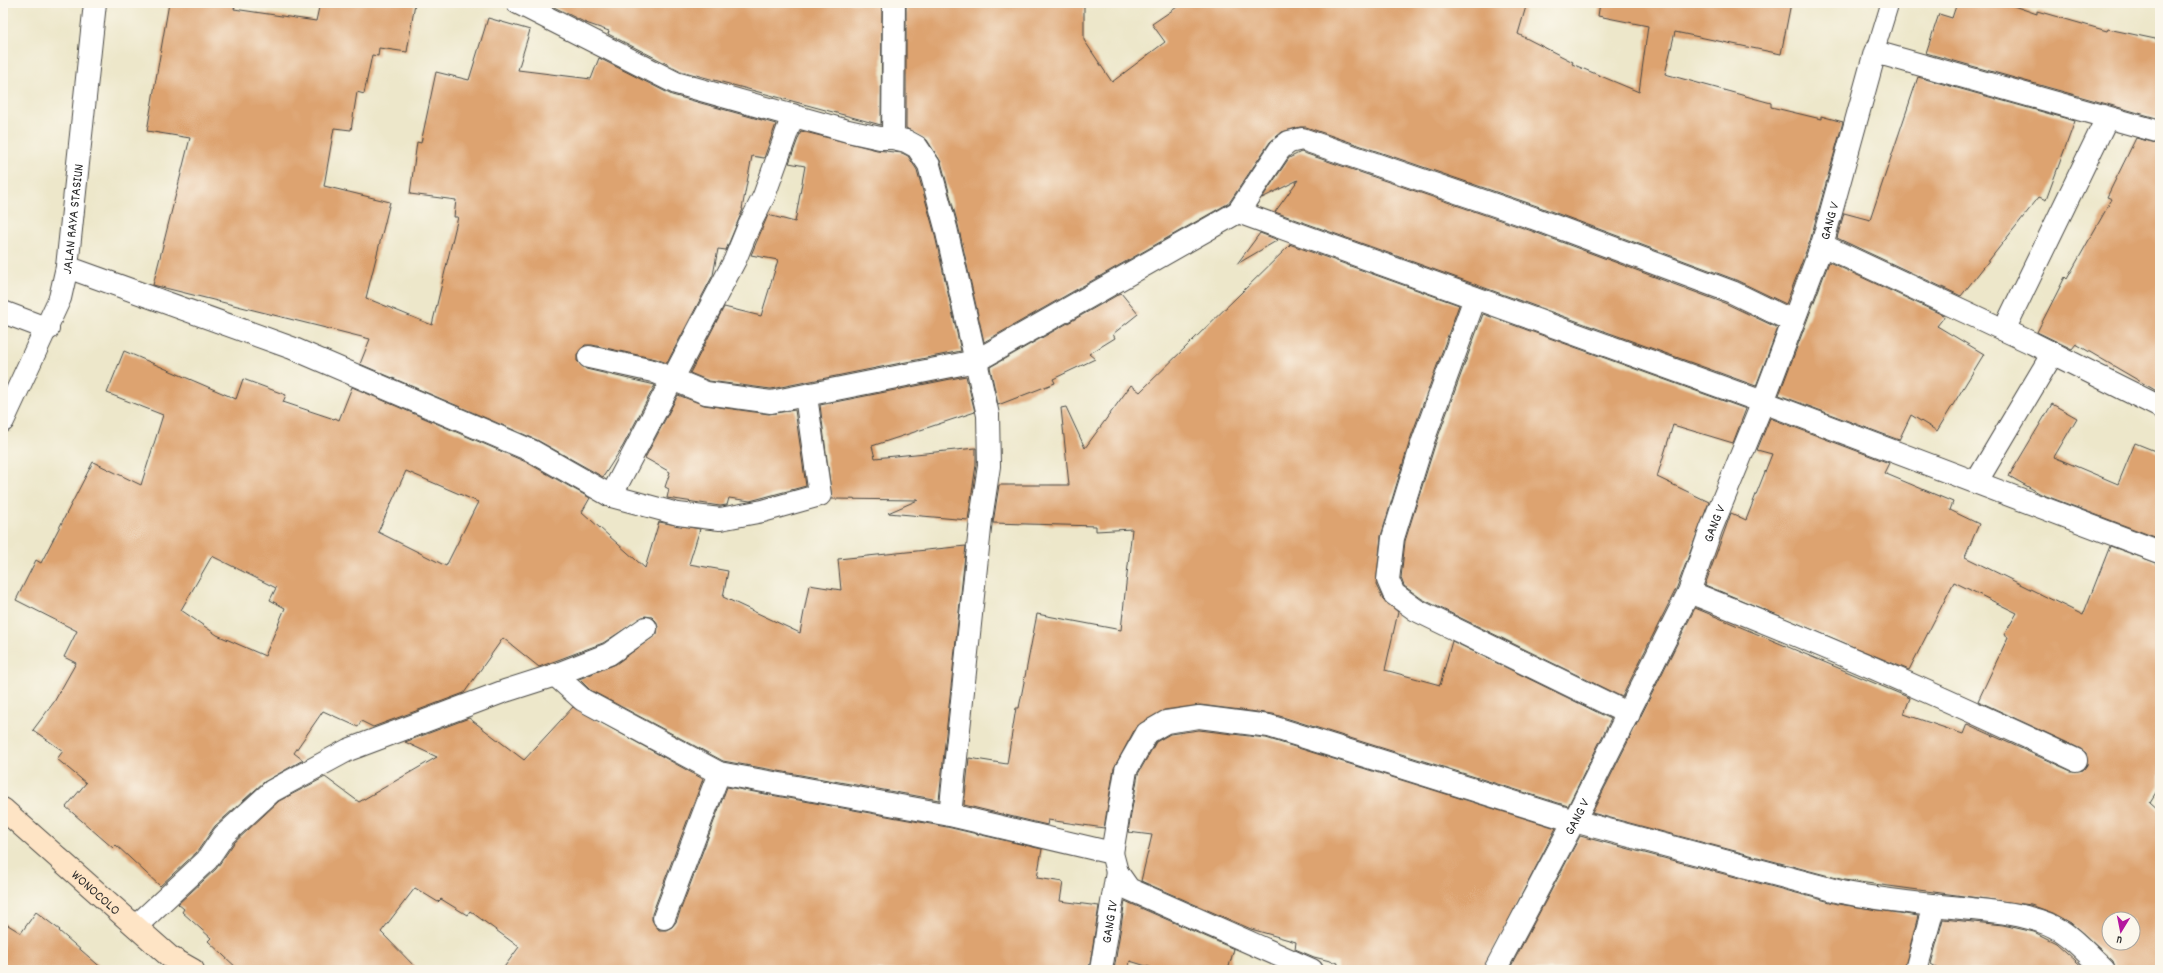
<svg xmlns="http://www.w3.org/2000/svg" width="2163" height="973" font-family="Dekko,sans-serif">
<style>
.building{fill:#dda36f;fill-rule:evenodd}
.lines{fill:none;stroke-linecap:round;stroke-linejoin:round}
.service-casing{stroke:#484743;stroke-width:19}
.minor-casing{stroke:#484743;stroke-width:24}
.secondary-casing{stroke:#484743;stroke-width:24}
.service{stroke:#fff;stroke-width:17}
.minor{stroke:#fff;stroke-width:22}
.secondary{stroke:#fee4c5;stroke-width:22}
.labels{text-anchor:middle;stroke-width:4;stroke-linejoin:round;paint-order:stroke}
.street-label{font-size:14px;fill:#2b2b2b;stroke:#fbf7ec}
</style>
<rect width="100%" height="100%" fill="#fbf7ec"/>
<filter id="ink" filterUnits="userSpaceOnUse"><feTurbulence type="fractalNoise" baseFrequency=".025" numOctaves="2"/><feDisplacementMap in="SourceGraphic" scale="8" xChannelSelector="R" yChannelSelector="G"/><feConvolveMatrix kernelMatrix="1 2 1 2 8 2 1 2 1" color-interpolation-filters="sRGB"/></filter>
<filter id="wash" filterUnits="userSpaceOnUse"><feTurbulence type="fractalNoise" baseFrequency=".012" numOctaves="4" result="noise"/><feDisplacementMap in="SourceGraphic" scale="16" xChannelSelector="R" yChannelSelector="G"/><feGaussianBlur stdDeviation="0.9" result="paint"/><feColorMatrix in="noise" values="0 0 0 0 0 0 0 0 0 0 0 0 0 0 0 0 0 1.4 0 .05"/><feComposite in="paint" operator="in"/></filter>
<g filter="url(#wash)">
<rect width="100%" height="100%" fill="#ede7ca"/>
<g id="blocks">
<path class="building" d="M169,3H216L235,6L234,9L316,21L320,3H415L407,52L379,48L378,56L372,55L364,94L357,92L351,130L334,128L324,186L390,202L366,298L432,325L458,217H454L456,200L410,194L417,142L421,143L436,72L469,80L488,18L530,30L518,70L591,79L599,58L672,95L776,124L764,158L752,156L742,209H743L726,250L718,249L713,275L667,363L656,359L592,345H585L577,354V361L586,369L655,385L623,446L603,477L537,440L360,364L370,339L153,285L190,138L147,131Z
M546,3H882L881,125L681,71L608,34L609,31L586,23Z
M906,3H1084V40L1112,82L1165,42L1152,24L1183,3H1527L1518,34L1573,62L1572,64L1639,92L1648,26L1598,16L1600,3H1791L1781,54L1675,32L1665,74L1771,103V107L1821,119V116L1843,122L1810,241L1786,304L1736,280L1537,206L1306,127H1300L1282,132L1270,142L1229,203L984,342L958,225L941,162L927,140L906,128Z
M1957,3H2005L2037,14V11L2107,31L2108,29L2160,40V119L1926,53L1939,14L1952,18Z
M1918,77L2075,121L2046,200L2039,197L1961,296L1837,238L1844,213L1870,220Z
M801,131L877,150L902,153L908,156L917,170L934,231L961,351L771,389L709,381L690,373L724,307L761,316L778,260L751,255L768,215L795,222L805,166L789,163Z
M2136,138L2160,144V393L2076,344L2072,349L2037,332L2065,277L2067,279L2112,199L2107,197Z
M1301,152L1529,230L1727,304L1778,328L1756,386L1275,212L1298,180L1262,198L1289,158Z
M1260,233L1278,240L1237,264Z
M1289,244L1459,305L1411,437L1381,536L1376,585L1383,599L1398,612L1385,670L1440,685L1452,641L1611,719L1568,806L1273,714L1200,705L1164,710L1136,727L1114,768L1104,828L1048,820L1047,825L964,805L969,758L1007,764L1016,708H1019L1037,614L1121,630L1132,529L1096,531V526L993,523L999,485H1069L1061,408L1066,407L1085,448L1131,385L1140,392L1290,245Z
M1829,262L1945,316L1937,326L1984,354L1937,431L1911,415L1899,440L1779,395Z
M1121,293L1138,314L1113,334L1115,338L1089,354L1095,359L1053,379L1055,383L998,405L990,367Z
M1483,314L1746,409L1733,443L1673,425L1657,477L1709,502L1677,587L1622,697L1422,599L1404,586L1401,578L1405,541L1435,445Z
M124,351L236,399L243,379L286,395L283,402L334,419L335,418L339,420L352,387L526,462L590,498L582,512L645,568L659,522L700,529L689,564L728,571L723,597L800,633L809,585L841,590L838,559L966,546L939,800L723,761L590,690L579,679L616,664L657,634L658,627L656,621L652,617L645,616L603,643L539,667L503,638L464,693L373,727L361,721L358,727L323,711L294,753L303,760L264,782L215,826L197,852L160,886L116,845L113,848L66,807L86,783L57,759L63,751L33,730L54,702L76,663L64,657L77,631L16,600L36,560L41,563L93,462L141,485L163,415L107,393ZM406,471L478,502L446,566L378,532ZM212,556L276,588L270,600L285,608L265,656L217,635L181,610Z
M966,376L975,412L872,446L875,458L976,448V465L968,520L888,513L918,500L832,499L820,405Z
M678,395L704,405L769,414L795,410L806,486L750,501L729,498L727,505L720,506L667,498L669,489L665,487L670,472L645,458Z
M2052,404L2077,418L2054,457L2118,484L2135,443L2160,453V539L2041,494L2009,476Z
M1770,418L1889,463L1884,473L1953,502L1950,510L1979,524L1965,557L2083,615L2110,546L2160,564V786L2150,802L2160,811V970H2116L2113,961L2071,923L2053,913L2031,905L1844,880L1592,813L1695,608L1910,698L1904,714L1963,734L1967,724L2071,771L2083,770L2087,765L2086,753L2081,749L1978,701L2008,637L2004,635L2017,613L1954,582L1909,670L1705,585L1731,513L1746,520L1772,454L1757,450ZM2109,919H2133V943H2109Z
M573,707L703,779L652,914V920L659,930H666L672,927L676,922L727,787L947,827L1042,849L1037,878L1063,882L1060,901L1099,906L1089,970H502L519,947L470,911L467,915L441,899L438,902L415,888L381,932L418,970H239L208,941L211,938L182,912L184,909L178,904L216,869L234,843L279,801L325,777L359,802L437,757L405,742L469,718L524,760Z
M1199,730L1266,738L1556,828L1483,970H1337L1338,963L1314,957L1295,949L1296,942L1251,929L1141,881L1152,835L1128,832L1138,774L1156,742L1170,734Z
M1580,836L1838,904L1918,916L1904,970H1509Z
M1125,901L1234,949L1228,970H1159L1130,961L1128,970H1114Z
M36,912L60,930L59,931L104,970H3V922L21,933Z
M1943,919L2003,925L2034,932L2056,943L2086,970H1941L1931,964Z"/>
</g>
</g>
<g filter="url(#ink)">
<use href="#blocks" fill-opacity="0" stroke="#484743" stroke-width="1"/>
<g class="lines">
<g class="service-casing">
<path id="service" d="M1875,52L1890,3"/>
</g>
<g class="minor-casing">
<g id="minor">
<path d="M518,3L676,83L848,131L880,138H893"/>
<path d="M894,3L893,138L906,141L917,147L929,165L946,228L988,415L989,466L981,519L950,815"/>
<path d="M1238,212L1763,402L2160,552"/>
<path d="M1822,245L2032,343L2160,407"/>
<path d="M67,267L292,348L532,451L611,496L678,514L720,519L763,511L820,495L806,396"/>
<path d="M1475,298L1423,441L1393,538L1388,580L1394,594L1416,610L1629,714"/>
<path d="M3,312L48,329"/>
<path d="M2004,330L2107,118"/>
<path d="M589,357L653,371L706,393L771,402L976,361L1238,212L1280,149L1289,142L1302,139L1533,218L1732,292L1792,321"/>
<path id="s1" d="M3,421L60,298L67,267L95,3"/>
<path d="M1977,481L2053,353"/>
<path d="M611,496L735,260L748,228L764,196L793,115"/>
<path d="M1689,592C1820,643 1949,700 2076,760"/>
<path d="M555,675L583,700L719,773L950,815L1112,853L1117,872L1129,889L1312,970"/>
<path d="M1112,853L1126,770L1147,733L1166,722L1199,717L1269,726L1574,821L1841,892C1881,900 1921,904 1962,908C1990,911 2021,913 2048,924C2070,933 2087,954 2104,970"/>
<path d="M664,918L719,773"/>
<path d="M136,926L207,860L224,835L272,791L348,750L505,691L555,675L609,654L646,628"/>
<path id="s2" d="M1101,970L1117,872"/>
<path id="s3" d="M1495,970L1574,821L1689,592L1711,529L1763,402L1822,245L1875,52L2160,132"/>
<path d="M1916,970L1934,905"/>
</g>
</g>
<g class="secondary-casing">
<g id="secondary">
<path id="s4" d="M3,809L170,957L193,970"/>
</g>
</g>
<use href="#service" class="service"/>
<use href="#minor" class="minor"/>
<use href="#secondary" class="secondary"/>
</g>
</g>
<g class="labels">
<g class="street-label">
<text dy="5" stroke="none"><textPath href="#s1" startOffset="216">JALAN RAYA STASIUN</textPath></text>
<text dy="5" stroke="none"><textPath href="#s3" startOffset="822">GANG V</textPath></text>
<text dy="5" stroke="none"><textPath href="#s3" startOffset="498">GANG V</textPath></text>
<text dy="5" stroke="none"><textPath href="#s3" startOffset="174">GANG V</textPath></text>
<text dy="5" stroke="none"><textPath href="#s4" startOffset="125">WONOCOLO</textPath></text>
<text dy="5" stroke="none"><textPath href="#s2" startOffset="49">GANG IV</textPath></text>
</g>
</g>
<rect width="2163" height="973" fill="none" stroke="#fbf7ec" stroke-width="16"/>
<g transform="translate(2121 931) rotate(190)"><circle r="19" fill="#fbf7ec" stroke="#a8a59f"/>
<path d="M0-3L7 15L0 10L-7 15Z" fill="#b5179e"/>
<text y="-6" font-size="11" font-weight="bold" text-anchor="middle" fill="#2b2b2b">U</text>
</g>
</svg>
